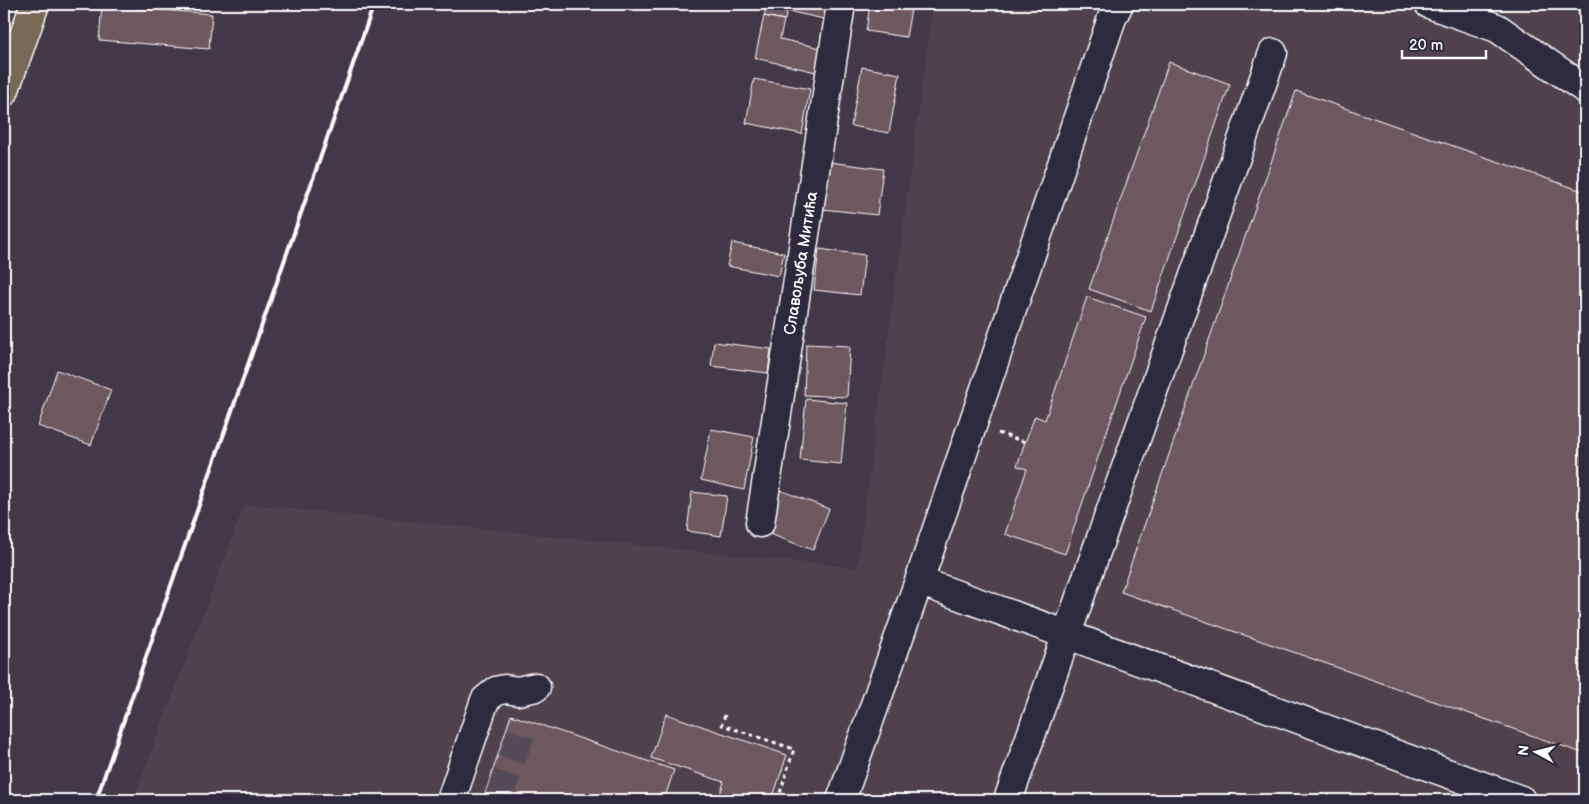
<svg xmlns="http://www.w3.org/2000/svg" width="1589" height="804" font-family="'Balsamiq Sans',sans-serif">
<style>
.built{fill:#4f424e}
.building{fill:#6e585e;stroke:#fff}
.lines{fill:none;stroke-linecap:round;stroke-linejoin:round}
.minor-tunnel{stroke:#554c59;stroke-width:28;stroke-dasharray:28 14;stroke-linecap:butt}
.minor-casing{stroke:#fff;stroke-width:31}
.major-casing{stroke:#fff;stroke-width:31}
.path{stroke:#fff;stroke-width:3;stroke-dasharray:4 4;stroke-linecap:butt}
.minor{stroke:#2f2a3d;stroke-width:28}
.major{stroke:#776a54;stroke-width:28}
.rail{stroke:#fff;stroke-width:4}
.labels{text-anchor:middle;stroke-width:5;stroke-linejoin:round;paint-order:stroke}
.street-label{font-size:16px;fill:#fff;stroke:#2f2a3d}
</style>
<rect width="100%" height="100%" fill="#423847"/>
<filter id="ink" filterUnits="userSpaceOnUse"><feTurbulence type="fractalNoise" baseFrequency=".02" numOctaves="2"/><feDisplacementMap in="SourceGraphic" scale="10" xChannelSelector="R" yChannelSelector="G"/><feConvolveMatrix kernelMatrix="1 2 1 2 8 2 1 2 1" color-interpolation-filters="sRGB"/></filter>
<g filter="url(#ink)">
<path class="built" d="M933,4H1585V800H133L245,504L857,568Z"/>
<path class="building" d="M767,4H827L824,19L787,11L785,20L764,16Z
M870,4H912L906,37L866,31Z
M102,5L212,14L209,49L99,40Z
M764,16L784,20L780,39L821,48L816,72L755,58Z
M1169,62L1230,84L1151,311L1089,289Z
M862,67L900,74L889,133L851,126Z
M754,79L810,89L802,134L746,123Z
M1296,91L1585,192V754L1121,592Z
M829,162L883,169L877,215L823,209Z
M732,243L784,253L779,276L727,266Z
M819,249L865,255L860,295L814,290Z
M1087,297L1146,317L1065,554L1005,534L1027,469L1017,466L1025,442L1035,416L1045,420Z
M714,342L771,349L768,373L711,366Z
M806,344L850,346L847,397L804,395Z
M57,370L111,390L91,445L38,426Z
M806,399L847,403L841,464L800,460Z
M711,429L754,437L744,490L701,480Z
M780,490L829,509L813,550L764,532Z
M692,492L727,496L721,536L687,531Z
M666,714L787,755L772,800H718L724,782L651,758Z
M511,715L674,770L664,800H483Z"/>
<g class="lines">
<path class="minor-tunnel" d="M498,800L525,721"/>
<g class="minor-casing">
<path id="minor" d="M1429,4L1497,28L1585,89
M760,523L841,4
M919,581L1521,800
M451,800L485,700L496,691L505,689L518,691L536,687
M841,800L919,581L1112,18L1119,4
M1008,800L1273,53"/>
</g>
<g class="major-casing">
<path id="major" d="M4,92L35,4"/>
</g>
<path class="path" d="M998,433L1025,442
M725,715L722,725L794,749L779,796L792,800"/>
<use href="#minor" class="minor"/>
<use href="#major" class="major"/>
<path class="rail" d="M96,800L374,4"/>
</g>
</g>
<g class="labels">
<g class="street-label">
<text transform="translate(800 263) rotate(-81)" y="6">Славољуба Митића</text>
</g>
</g>
<rect width="1589" height="804" fill="none" stroke="#2f2a3d" stroke-width="20"/>
<rect x="10" y="10" width="1569" height="784" fill="none" stroke="#fff" stroke-width="2" filter="url(#ink)"/>
<g transform="translate(1536 752) rotate(277)" stroke="#2f2a3d" stroke-width="4" paint-order="stroke">
<path d="M0-4L9 19L0 12L-9 19Z" fill="#ffffff"/>
<text y="-8" font-size="14" font-weight="bold" text-anchor="middle" fill="#ffffff">N</text>
</g>
<path d="M1402 50v8h84v-8" fill="none" stroke="#ffffff" stroke-width="2.5"/>
<text x="1409" y="50" font-size="15" fill="#ffffff" stroke="#2f2a3d" stroke-width="4" paint-order="stroke">20 m</text>
</svg>
